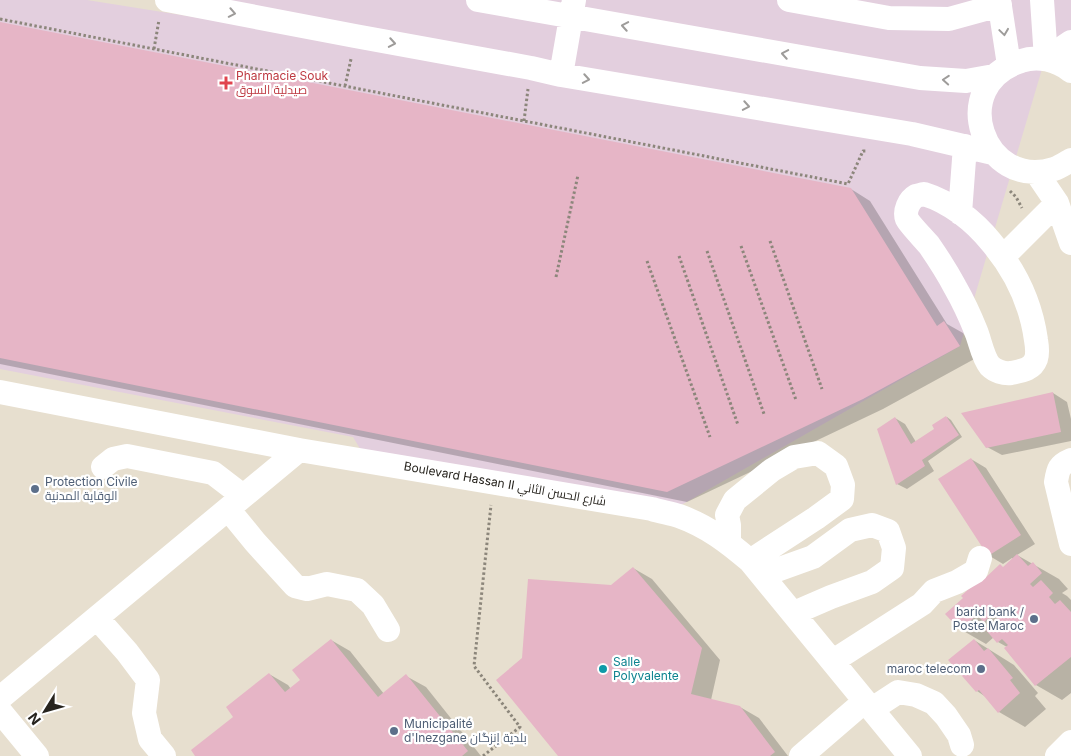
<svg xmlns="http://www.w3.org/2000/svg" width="1071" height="756" font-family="Inter,Cairo,sans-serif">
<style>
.commercial{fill:#e3cfde}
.shadow{fill:#0003}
.building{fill:#e6b5c6}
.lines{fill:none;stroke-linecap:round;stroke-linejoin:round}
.path{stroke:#8c867b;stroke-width:3;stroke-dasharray:2.5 2.5;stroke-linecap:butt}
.minor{stroke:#fff;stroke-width:24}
.oneway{stroke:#9e9c9a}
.health-dot{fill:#e0444e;stroke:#fff;stroke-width:2}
.service-dot{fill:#5c6f8a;stroke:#fff;stroke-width:2}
.culture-dot{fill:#0f9aa8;stroke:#fff;stroke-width:2}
.labels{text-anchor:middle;stroke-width:4.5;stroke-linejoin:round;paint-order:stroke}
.health-label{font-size:12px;fill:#be3a42;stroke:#fff;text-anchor:start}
.service-label{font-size:12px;fill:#4e5e75;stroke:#fff;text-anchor:start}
.street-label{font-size:12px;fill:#27241e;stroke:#fff}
.culture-label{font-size:12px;fill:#0d838f;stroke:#fff;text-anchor:start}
</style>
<rect width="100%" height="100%" fill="#e7dfcf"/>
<path class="commercial" d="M0,0H87L225,22L228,0H1071V30L1050,42L960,346L669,512L365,457L353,437L0,369Z"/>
<path class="shadow" d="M0,23L851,189L870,201L947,324L963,333L978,357L883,409L687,502L0,364Z
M1053,393L1067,402L1071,419V441L1002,455L987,447Z
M947,417L951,420L962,437L928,461L934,471L907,489L897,484L895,418L905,424L916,442L936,429Z
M971,459L986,468L1035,544L1017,555L1059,579L1068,589L1062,593L1067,596L1071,600V693L1062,700L1036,685L1007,647L998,642L994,637L986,644L960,629L982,582L1004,568L1013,559L1012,558L1003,564L988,555Z
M633,568L652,579L720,660L711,700L740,707L759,718L788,756H560L612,586Z
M331,640L350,651L384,694L406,676L426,687L481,756H197L235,717L269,674L288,685L291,689L302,680Z
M974,640L1014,665L1038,693L1035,696L1046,709L1025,727L999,712L986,697L977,691Z"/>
<path class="building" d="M0,22L851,188L937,326L944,321L960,346L863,399L667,492L0,358Z
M1053,392L1061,432L986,448L961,413Z
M946,416L959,435L922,460L925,466L896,485L877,429L895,417L911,444L934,429L932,425Z
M971,458L1021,535L988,556L938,479Z
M1017,554L1028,566L1033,562L1042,573L1030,584L1033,587L1041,580L1053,593L1049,597L1054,603L1055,604L1060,600L1071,612V657L1035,686L1004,648L1008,645L1002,639L997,643L985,629L999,617L994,612L984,622L977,615L960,630L945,614L963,598L961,596L980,579L982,581L1000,564L1003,567Z
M633,567L702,648L691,694L740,706L775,752L770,756H558L496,680L522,658L528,579L611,585Z
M331,639L378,697L406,674L468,751L462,756H195L191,750L233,717L226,707L269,673L285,692L300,680L292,670Z
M974,639L984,651L988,648L1013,678L1010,680L1020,693L998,713L979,690L976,692L948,660Z"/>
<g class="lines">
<path class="path" d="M0,19L848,184L863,151H866
M154,49L159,20
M345,86L351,59
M524,121L528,89
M1010,191L1016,197L1022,208
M770,241L822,389
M741,246L796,400
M707,251L764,414
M679,256L738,425
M647,261L710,437
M556,277L578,175
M483,756L520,727L474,666L491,505"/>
<path class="minor" d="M167,0L355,36L531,68L561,75L912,134L993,153
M478,0L920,78L966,81L994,76
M789,0L889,18L949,19L1000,5
M999,0L1009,65
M1042,0L1046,59
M1046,59L1071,42
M1071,71C1057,60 1038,55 1021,61C946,85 983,191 1054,169C1060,167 1066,163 1071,160
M561,75L574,0
M1036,172L1057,203L1071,243
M924,194C950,202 974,221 991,242C1015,270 1031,304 1036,340C1037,346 1038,353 1036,359C1032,370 1021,371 1011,373C1004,374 995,371 990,366C983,358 980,341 976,331C970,316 963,301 955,287C947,272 938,258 929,245C924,239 910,225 907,219C904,211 909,200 916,196C919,195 921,195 924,194Z
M960,213L965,146
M1003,257L1057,203
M0,392L299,450L652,509C661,512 670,513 679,516C707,526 728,542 750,561L910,756
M1071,460C1059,465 1058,469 1056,482L1071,544
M103,467L113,459L127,456L213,473L243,496
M228,509L255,542L295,586L307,589L327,584L357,590L373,605L388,630
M729,542V525L727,515L735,500L772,470L794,457L818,453L836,466L843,485L842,499L816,518L750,561
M763,575L813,557L850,530L872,525L888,531L894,548L892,568L872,582L831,597L794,613
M97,618L127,652L148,680L144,713L150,739L164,756
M833,661L922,604L934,591L957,582L976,571L980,558
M0,698L299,450
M872,709L898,692L916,695L934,703L946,716L959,735L962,745
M0,711L37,756
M801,756L865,701
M1057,756L1071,742"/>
</g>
<defs><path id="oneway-chevron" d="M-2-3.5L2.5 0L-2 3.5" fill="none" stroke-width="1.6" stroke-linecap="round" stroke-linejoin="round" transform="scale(1.25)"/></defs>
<g class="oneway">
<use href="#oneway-chevron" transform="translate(232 13) rotate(11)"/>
<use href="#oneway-chevron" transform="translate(625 26) rotate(-170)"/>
<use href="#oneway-chevron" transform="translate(1004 32) rotate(82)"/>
<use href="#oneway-chevron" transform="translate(392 43) rotate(10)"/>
<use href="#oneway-chevron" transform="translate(785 54) rotate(-170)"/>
<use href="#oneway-chevron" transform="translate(586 79) rotate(10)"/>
<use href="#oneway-chevron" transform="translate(946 80) rotate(-176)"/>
<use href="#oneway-chevron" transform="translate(746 106) rotate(10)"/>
</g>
<path class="health-dot" d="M223.5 75.5h5v5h5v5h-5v5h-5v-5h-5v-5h5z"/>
<g class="service-dot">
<circle cx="35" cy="489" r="5"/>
<circle cx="1034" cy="619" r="5"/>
<circle cx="981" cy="669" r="5"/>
<circle cx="394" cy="731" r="5"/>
</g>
<circle class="culture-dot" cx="603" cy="669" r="5"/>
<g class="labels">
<g class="health-label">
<text x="236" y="80">Pharmacie Souk<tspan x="236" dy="14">صيدلية السوق</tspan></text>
</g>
<g class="service-label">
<text x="45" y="486">Protection Civile<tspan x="45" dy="14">الوقاية المدنية</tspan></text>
<text x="1024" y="616" text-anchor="end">barid bank /<tspan x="1024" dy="14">Poste Maroc</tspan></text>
<text x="971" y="673" text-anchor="end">maroc telecom</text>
<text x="404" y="728">Municipalité<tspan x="404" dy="14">d'Inezgane بلدية إنزگان</tspan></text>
</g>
<g class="street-label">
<text transform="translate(505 484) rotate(10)" y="4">Boulevard Hassan II شارع الحسن الثاني</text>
</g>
<g class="culture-label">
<text x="613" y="666">Salle<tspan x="613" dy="14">Polyvalente</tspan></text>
</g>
</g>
<g transform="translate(45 711) rotate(233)" stroke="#ffffff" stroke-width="4" paint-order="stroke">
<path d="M0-4L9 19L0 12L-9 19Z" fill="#27241e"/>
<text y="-8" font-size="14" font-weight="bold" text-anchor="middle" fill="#27241e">N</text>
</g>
</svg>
